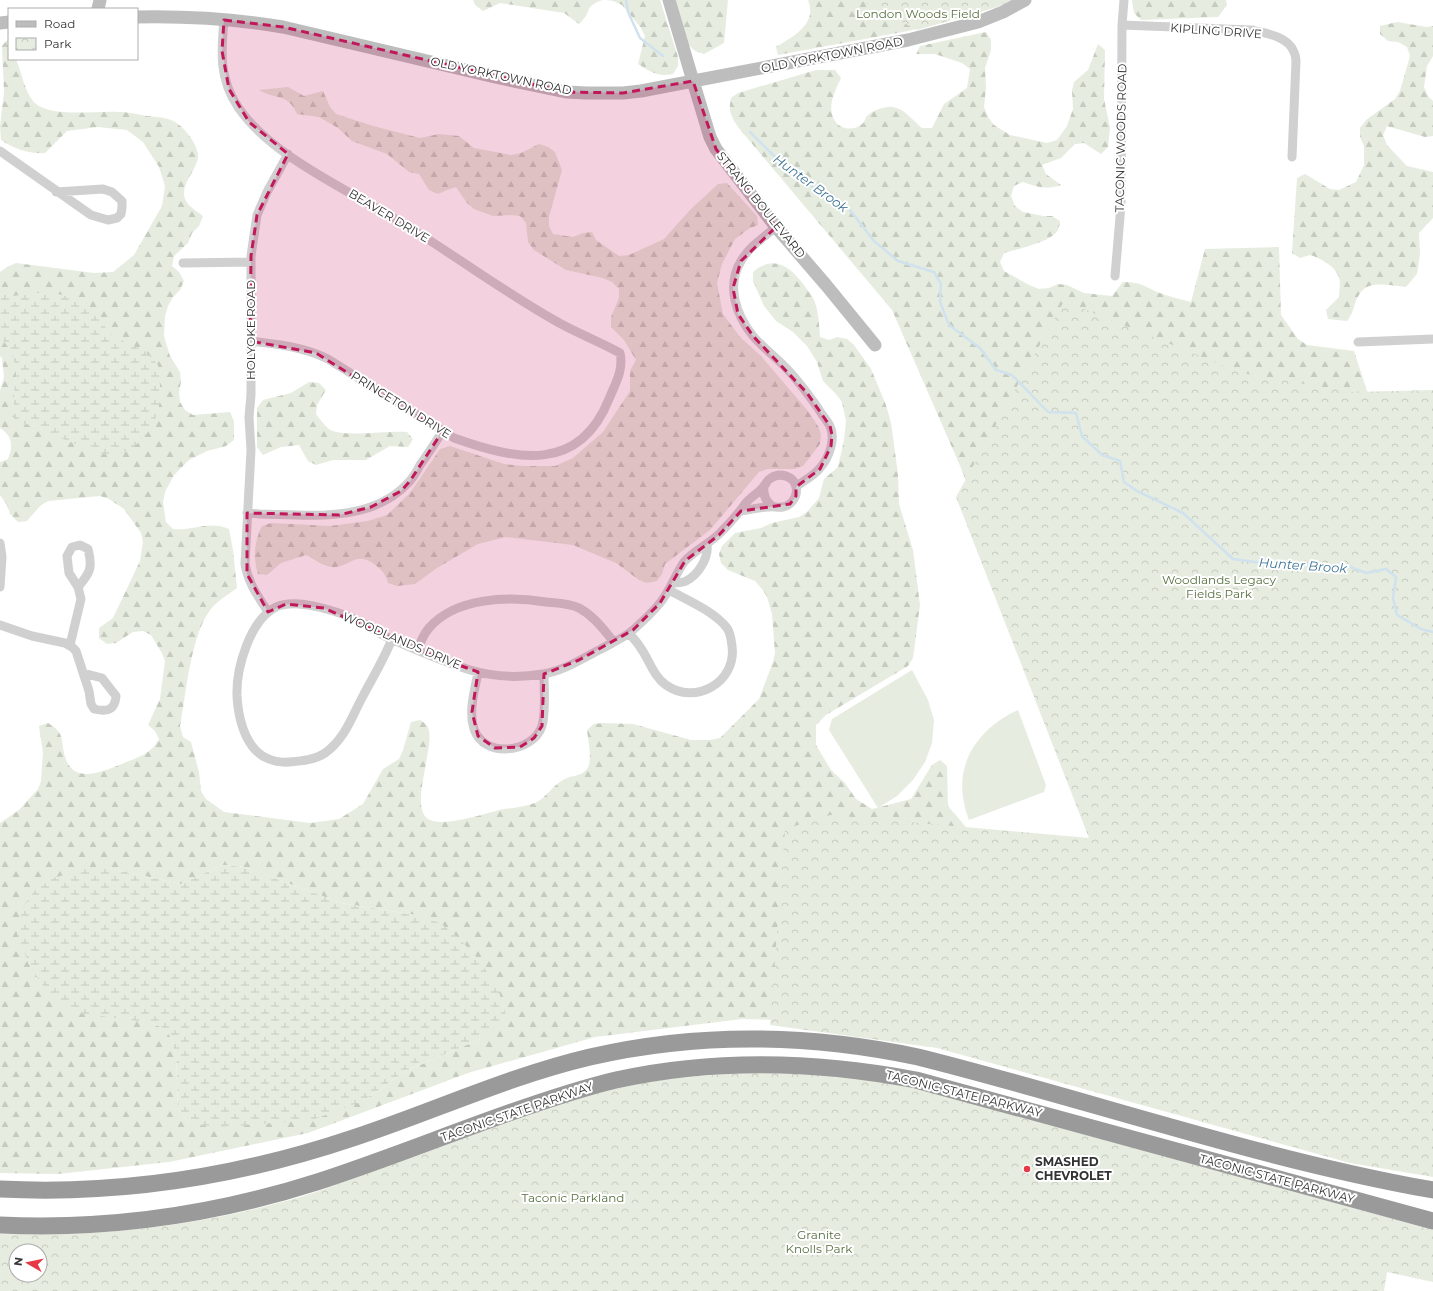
<svg xmlns="http://www.w3.org/2000/svg" width="1433" height="1291" font-family="Montserrat,sans-serif">
<style>
.grass{fill:#e6ecdf}
.forest{fill:url(#forest-firs);fill-rule:evenodd}
.wetland{fill:url(#wetland-marsh)}
.park{fill:url(#park-crowns);fill-rule:evenodd}
.lines{fill:none;stroke-linecap:round;stroke-linejoin:round}
.stream{stroke:#cfe2ee;stroke-width:2.5}
.street{stroke:#d0d0d0;stroke-width:9}
.secondary{stroke:#bdbdbd;stroke-width:13}
.highway{stroke:#9a9a9a;stroke-width:17}
.marked{fill:#c2185b;fill-opacity:0.2;stroke:#c2185b;stroke-width:3;stroke-dasharray:8 5;stroke-linejoin:round}
.poi-dot{fill:#e63946;stroke:#fff;stroke-width:1.5}
.labels{text-anchor:middle;stroke-width:4;stroke-linejoin:round;paint-order:stroke}
.park-label{font-size:12px;fill:#56703f;stroke:#fff}
.street-label{font-size:12px;fill:#333;stroke:#fff}
.poi-label{font-size:12px;font-weight:bold;fill:#333;stroke:#fff;text-anchor:start}
.water-label{font-size:13px;font-style:italic;fill:#3f7597;stroke:#fff}
</style>
<defs>
<pattern id="forest-firs" width="22" height="20" patternUnits="userSpaceOnUse"><rect width="22" height="20" fill="#e6ecdf"/><path d="M5 1l3.5 6h-7zM16 11l3.5 6h-7z" fill="#c6cbc0"/></pattern>
<pattern id="wetland-marsh" width="20" height="14" patternUnits="userSpaceOnUse"><rect width="20" height="14" fill="#e6ecdf"/><path d="M1 5h8M5 5V1M11 12h8M15 12V8" fill="none" stroke="#c6cbc0"/></pattern>
<pattern id="park-crowns" width="20" height="18" patternUnits="userSpaceOnUse"><rect width="20" height="18" fill="#e6ecdf"/><path d="M2 6a3 3 0 1 1 6 0M12 15a3 3 0 1 1 6 0" fill="none" stroke="#c6cbc0"/></pattern>
</defs>
<rect width="100%" height="100%" fill="#fff"/>
<path class="grass" d="M912,670L928,700L934,720L932,743L925,762L913,780L897,796L878,808L829,730L832,719Z
M1018,710L1046,785L1044,792L969,820C967,815 965,809 964,803C955,760 981,727 1018,710Z"/>
<path class="forest" d="M473,0H603C584,5 591,14 579,24L564,13L500,3L483,11L475,5Z
M606,0H660L678,57V66L673,74C657,77 651,72 638,64L645,36L641,28L622,5L613,1Z
M675,0H728L724,43L704,54L695,51L688,44Z
M808,0H1008L981,12L908,31L778,55L776,47C793,37 818,24 808,0Z
M1132,0H1226L1227,5L1218,17L1141,20L1134,13Z
M1397,22L1427,27L1433,26V56L1427,66L1424,87L1428,96L1433,101V136L1425,137L1387,126L1383,135L1387,145L1407,166L1433,172V218L1419,233L1420,254L1417,274L1406,287C1390,286 1368,279 1359,295C1353,304 1355,311 1347,321L1328,319L1326,310L1339,297C1339,291 1341,283 1339,278C1336,266 1320,258 1310,255L1300,258L1292,253L1297,178L1305,174L1330,189L1339,190L1356,182L1364,165V146L1360,137V128L1366,120L1395,99L1400,91L1410,56L1407,47L1398,42L1388,41L1380,34V26Z
M986,32L991,40V50L985,68L986,88L984,107L988,117L994,125L1010,135L1047,143L1057,140L1067,126L1073,109L1072,90L1074,82L1088,70L1098,44L1105,50L1104,99L1110,128L1108,147L1101,154L1084,143L1075,144L1061,158L1042,165L1046,174L1061,185C1046,190 1038,187 1023,182L1014,186L1011,196L1015,206L1023,212L1043,216H1052L1060,221C1060,223 1059,227 1058,230C1052,242 1017,249 1004,253L1000,262L1004,271L1029,285L1039,289L1049,288L1058,284L1067,285L1084,293L1112,296L1123,282C1143,282 1144,287 1160,293C1170,297 1181,299 1191,302L1205,249L1279,247L1281,315L1298,339L1307,345L1354,351L1370,400L1160,961L995,559L961,468L892,310L738,127C731,116 728,111 731,98L738,93L816,70H835L841,78C835,91 826,108 835,121C841,130 854,131 862,124C865,122 865,118 867,116C872,111 885,106 893,107C904,108 914,122 922,128H932L944,104L967,88L970,69L962,63L935,54H916L920,46Z
M8,39L9,59H16C21,71 25,92 33,101C48,119 97,110 119,112C128,112 137,114 146,116C156,117 170,117 178,124C187,131 196,143 198,154C200,170 173,188 189,205C193,209 199,213 203,216L199,226L192,233L188,243L174,256L172,266L179,272L184,281L180,290L173,297L168,306L165,316L164,336L170,356L180,372L181,382L179,392L180,402L185,410L193,415L230,412L234,421V440L226,446L207,451L189,460L174,475L165,492L163,503L166,522L173,529C194,531 209,520 229,529L233,550L237,588C229,594 217,601 211,609C191,633 186,694 180,726L183,737L191,742L199,772L201,791L206,799L224,812L310,823L339,819L363,804L383,769L399,759L403,750L411,722L420,720C422,721 425,723 427,726C438,740 408,807 428,819C442,828 483,814 499,810C511,808 524,807 535,803C546,798 552,786 563,780C570,775 581,777 587,769C593,761 588,740 587,730L594,724L603,723L633,724L691,740H710L720,738L759,699L773,662L775,653L772,614L767,597L762,589L755,581L728,570L721,563L719,554L722,546L735,533L761,528L772,523L799,517L807,512L819,498L824,479L838,467L844,440L846,421L842,402L836,394L823,381L817,362L807,346L793,332L776,321L764,306L753,281V272C774,254 790,267 804,285C807,290 812,295 814,300C819,312 819,325 820,337L829,340L837,337L847,339L854,345L871,369L886,405L891,423L898,474L899,504L913,550L920,605L913,658L908,666L826,715L816,725V745L831,770L845,783L856,799L872,809L911,799L932,765L940,760L947,766L948,806L971,833L933,1042L790,1020L742,1019L595,1037L468,1073L308,1133L169,1162L58,1174L0,1173V823L19,810L38,789L41,781L43,753L39,726L48,723C64,733 61,737 64,753C71,786 101,772 122,764C138,757 150,755 159,739L155,731L148,725L160,699L165,661L162,653L151,635L143,631L133,632L116,643L107,644L99,638V628L113,618L140,561L143,542L141,533L124,509L109,499L100,496L48,501L40,506L27,521L18,522L10,514L7,505L0,495V462L8,459C13,446 13,436 0,428V391L4,377L2,358L0,356V272L7,267L16,263L94,273L113,272L134,255L162,206L165,186L159,167L143,142L127,130L98,127L67,131L45,153C30,154 14,149 1,140L0,126L4,92L2,46ZM222,865L245,867L341,903L415,915L485,1037L406,1071L363,1101L190,1125L178,1108L176,1055L170,1036L163,1028L152,1023L108,868L181,884Z
M288,87L304,96L323,91L330,107L336,114L373,126L420,138L439,134L459,136L474,148L511,155L521,153L539,144L548,147L555,152L562,170L549,217V226L553,234L573,237L583,233L592,232L596,240L619,256L629,255L664,239L690,210L718,184L727,183L757,216L758,225L750,228L735,239L722,264L717,283L723,314L740,337L761,356L807,410L818,426L821,434L820,444L803,466L794,469H767L759,472L710,530L665,564L662,574L657,581L647,583L639,580L616,563L573,545L506,537L478,544L437,568L415,584L397,586L388,583C385,573 383,571 374,564C355,550 349,569 331,567C321,565 314,559 306,555L281,563L267,575L258,574C253,558 254,541 262,526L271,523L330,526L368,521L387,515L410,493L440,449L450,446L504,464L524,466H555L573,458L603,432L630,391V371L636,360L624,340L611,327V317L619,298V289L612,282L603,278L566,270L534,250L528,242L526,223L520,216L511,215L493,216L474,209L467,203L456,187L447,190L438,194L429,190L419,174L409,172L387,154L352,141L338,128L319,117L297,114C288,93 276,100 259,90Z
M309,382L319,383L326,390L317,405L316,414C320,419 324,425 329,429C341,438 390,430 407,432L413,439L408,447L390,446L366,460H333L316,465L308,461L299,445L281,447L263,455L257,447V408L263,400L291,393Z"/>
<path class="wetland" d="M44,292L63,295L85,304L114,337L145,351L158,365L161,395L157,415L148,432L134,447L115,456L96,452L27,425L14,422V393L16,373L13,354L0,336V294L12,296Z
M222,865L245,867L341,903L415,915L440,923L458,937L481,962L499,992L506,1015L502,1025L485,1037L406,1071L363,1101L315,1119L230,1127L190,1125L178,1108L176,1055L170,1036L163,1028L152,1023L77,1013L64,1008L49,994L30,967L17,934L20,912L34,891L53,878L86,869L108,868L181,884Z"/>
<path class="park" d="M860,0H1011L997,7L917,30Z
M1064,301L1242,373L1353,392L1433,390V1177L1350,1163L937,1048L770,1025L785,829L830,815L1089,838L956,497Z
M763,1072L851,1077L920,1089L1433,1230V1282L1387,1272L1384,1291H0V1234C101,1237 199,1226 297,1198C324,1190 352,1179 379,1169C451,1143 524,1113 599,1093C652,1078 708,1075 763,1072ZM16,1251H40V1275H16Z"/>
<g class="lines">
<path class="stream" d="M626,0L628,12L640,38L663,56
M750,132L772,154L804,180L831,200L850,210L874,241L898,261L934,272L941,284L940,302L949,325L980,348L996,370L1012,375L1048,412L1076,413L1082,436L1102,455L1120,461L1124,482L1137,491L1183,513L1233,559L1291,567L1317,564L1348,566L1366,573L1386,569L1396,577L1393,598L1397,615L1421,629L1433,632"/>
<path class="street" d="M224,20C221,52 219,79 238,107C269,154 344,188 392,217C450,251 504,293 563,325C582,335 602,343 620,353C624,370 615,384 609,399C579,474 516,460 454,438L328,359C304,347 277,344 250,341
M1122,25L1251,30C1265,33 1288,36 1294,52C1295,54 1296,58 1296,61L1292,157
M0,151L91,215L108,220L117,218L121,214L122,207V201L112,192L103,189L56,192
M776,227C764,237 749,247 741,261C726,286 736,315 753,336C763,348 776,357 786,368C798,380 808,394 818,408C821,414 827,420 830,426C836,439 829,458 820,468C814,476 803,481 796,487
M183,263L251,262
M1115,276L1121,205L1122,25L1124,0
M1358,342L1433,339
M764,486C763,495 765,501 772,506
M247,513L260,514C310,515 371,523 408,483C413,478 417,471 420,465C428,454 435,443 442,432
M0,543L2,557L0,587
M673,583C677,583 682,583 686,581C698,575 709,558 707,544
M268,612C258,596 248,583 245,564L251,450L249,417L251,395V256L257,215L267,192L288,154
M0,625L32,636L65,643L72,647L76,651L89,691L91,704L94,709C106,712 115,711 116,696L102,678L83,673
M629,633C633,638 637,642 640,647C649,659 653,676 666,685C695,706 737,682 732,646C731,640 731,634 727,628C714,611 687,600 669,590
M392,639C384,659 373,677 363,696C352,716 345,739 325,753C315,760 301,761 289,762C275,763 261,758 252,746C242,732 238,713 237,696C236,668 250,620 276,607C298,597 343,613 363,623C372,628 381,635 391,639C416,650 443,662 470,670C494,677 519,678 543,674C564,671 583,658 601,649C612,643 624,638 633,630C642,622 652,613 660,603C670,591 675,575 684,562C693,551 711,543 721,532C730,523 738,514 745,504C750,497 759,493 764,486C769,480 765,482 771,478C780,472 794,476 796,487C798,496 792,505 783,507C778,508 773,506 768,507C759,507 750,510 741,511
M70,645L81,599L78,587C90,573 93,568 88,549L80,545L72,547L67,556L69,573L78,587
M418,650C420,643 424,634 429,628C456,597 509,596 546,602C557,603 569,603 579,608C594,616 603,629 614,642
M478,672C475,690 468,711 474,729C484,759 533,753 542,726C546,713 544,688 544,674"/>
<path class="secondary" d="M669,0L693,81L710,137L716,149L776,227L826,285L875,345
M98,9L100,0
M137,17C186,16 235,19 283,27L495,77L566,92L587,93H623L641,91L908,40L978,22L1003,12L1025,0
M0,23L9,22"/>
<path class="highway" d="M0,1189C119,1195 240,1176 353,1138C432,1112 509,1076 590,1057C699,1032 809,1034 918,1057C1090,1100 1258,1159 1433,1190
M0,1225C108,1230 214,1215 317,1182C379,1162 441,1137 503,1115C540,1102 578,1089 616,1080C716,1058 816,1061 916,1080L1433,1221"/>
</g>
<path class="marked" d="M224,20L283,27L566,92L623,93L693,81L716,149L776,227L741,261L733,288L738,314L753,336L807,393L830,426L832,435L831,446L820,469L796,487V496L790,504L741,511L719,535L685,561L660,603L633,630L579,660L544,674L542,726L534,738L520,747L495,748L478,736L472,712L478,672L418,650L324,608L286,604L268,612L247,574V513L339,515L371,507L401,491L410,481L442,432L316,353L250,341L251,256L257,215L288,154L249,122L229,89L222,51Z"/>
<circle class="poi-dot" cx="1027" cy="1169" r="4"/>
<g class="labels">
<g class="park-label">
<text x="918" y="18">London Woods Field</text>
<text x="1219" y="584">Woodlands Legacy<tspan x="1219" dy="14">Fields Park</tspan></text>
<text x="573" y="1202">Taconic Parkland</text>
<text x="819" y="1239">Granite<tspan x="819" dy="14">Knolls Park</tspan></text>
</g>
<g class="street-label">
<text transform="translate(1216 31) rotate(4)" y="4">KIPLING DRIVE</text>
<text transform="translate(832 55) rotate(-11)" y="4">OLD YORKTOWN ROAD</text>
<text transform="translate(501 76) rotate(12)" y="4">OLD YORKTOWN ROAD</text>
<text transform="translate(1121 138) rotate(-89)" y="4">TACONIC WOODS ROAD</text>
<text transform="translate(761 205) rotate(51)" y="4">STRANG BOULEVARD</text>
<text transform="translate(389 216) rotate(31)" y="4">BEAVER DRIVE</text>
<text transform="translate(251 330) rotate(-90)" y="4">HOLYOKE ROAD</text>
<text transform="translate(401 405) rotate(32)" y="4">PRINCETON DRIVE</text>
<text transform="translate(402 641) rotate(23)" y="4">WOODLANDS DRIVE</text>
<text transform="translate(964 1094) rotate(14)" y="4">TACONIC STATE PARKWAY</text>
<text transform="translate(517 1112) rotate(-19)" y="4">TACONIC STATE PARKWAY</text>
<text transform="translate(1277 1179) rotate(15)" y="4">TACONIC STATE PARKWAY</text>
</g>
<g class="poi-label">
<text x="1035" y="1166">SMASHED<tspan x="1035" dy="14">CHEVROLET</tspan></text>
</g>
<g class="water-label">
<text transform="translate(811 183) rotate(36)" y="5">Hunter Brook</text>
<text transform="translate(1303 565) rotate(4)" y="5">Hunter Brook</text>
</g>
</g>
<rect x="8" y="8" width="130" height="52" fill="#ffffff" stroke="#adadad"/>
<rect x="16" y="21" width="20" height="6" fill="#bdbdbd" stroke="#adadad"/>
<text x="44" y="28" font-size="12" fill="#333333">Road</text>
<rect x="16" y="38" width="20" height="12" fill="url(#park-crowns)" stroke="#adadad"/>
<text x="44" y="48" font-size="12" fill="#333333">Park</text>
<g transform="translate(28 1263) rotate(279)"><circle r="19" fill="#ffffff" stroke="#adadad"/>
<path d="M0-3L7 15L0 10L-7 15Z" fill="#e63946"/>
<text y="-6" font-size="11" font-weight="bold" text-anchor="middle" fill="#333333">N</text>
</g>
</svg>
